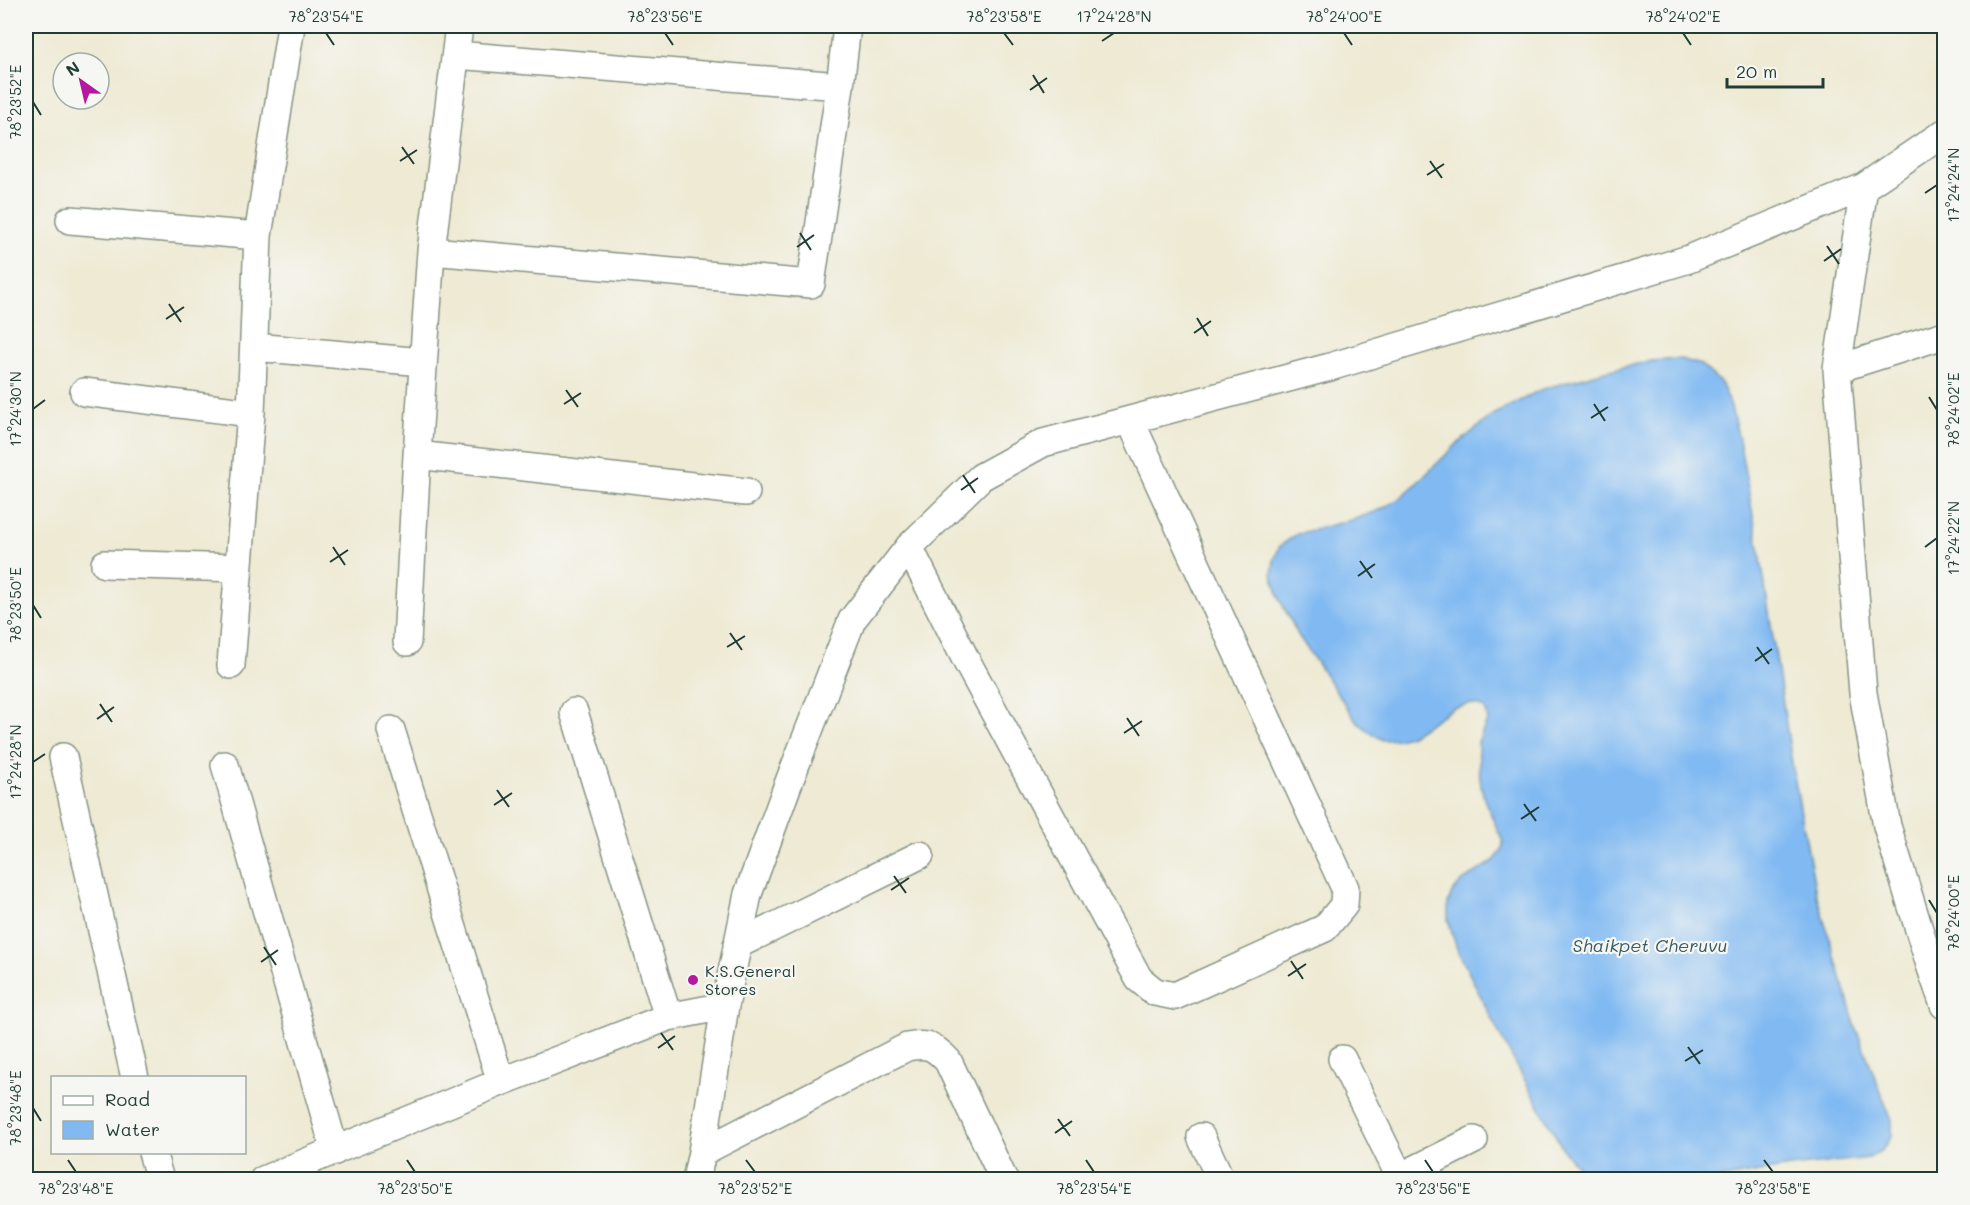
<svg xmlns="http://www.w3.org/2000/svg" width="1970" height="1205" font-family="Mali,sans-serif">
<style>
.water{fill:#81baf2;stroke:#507c93;stroke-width:1.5}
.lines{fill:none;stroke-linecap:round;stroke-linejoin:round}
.minor-casing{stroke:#869484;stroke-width:30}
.minor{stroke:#fff;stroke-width:27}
.ticks{fill:none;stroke:#1f3d34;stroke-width:2}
.poi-dot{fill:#b5179e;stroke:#f6f6f2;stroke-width:2}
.labels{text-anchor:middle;stroke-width:4.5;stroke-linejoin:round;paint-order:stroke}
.poi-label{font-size:16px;fill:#1f3d34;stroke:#f6f6f2;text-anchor:start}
.water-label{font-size:18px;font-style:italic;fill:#385c64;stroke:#f6f6f2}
.neatline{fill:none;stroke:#1f3d34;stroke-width:2}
.ticks-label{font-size:15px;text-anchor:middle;fill:#1f3d34}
</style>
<rect width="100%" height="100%" fill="#f6f6f2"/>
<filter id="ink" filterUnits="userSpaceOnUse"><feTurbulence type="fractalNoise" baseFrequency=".0167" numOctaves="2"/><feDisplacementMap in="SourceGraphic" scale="12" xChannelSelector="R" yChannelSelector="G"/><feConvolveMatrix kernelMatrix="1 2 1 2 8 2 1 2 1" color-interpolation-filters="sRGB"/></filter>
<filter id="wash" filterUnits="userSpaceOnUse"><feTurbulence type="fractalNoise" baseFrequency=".008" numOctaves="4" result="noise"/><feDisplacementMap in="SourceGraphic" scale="24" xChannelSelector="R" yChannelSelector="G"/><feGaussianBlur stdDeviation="1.35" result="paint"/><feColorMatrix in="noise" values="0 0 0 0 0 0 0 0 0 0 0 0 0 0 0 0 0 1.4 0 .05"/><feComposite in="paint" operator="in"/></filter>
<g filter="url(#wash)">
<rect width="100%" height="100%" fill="#eeead4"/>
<path class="water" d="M1681,359L1701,365L1721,383L1730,403L1739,440L1760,553L1794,776L1816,893L1856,1028L1892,1121V1136L1882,1150L1869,1158L1790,1167L1719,1179H1587L1563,1149L1502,1039L1457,949L1448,920V903L1452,893L1461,882L1495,860L1502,850L1503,842L1484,799L1480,780L1478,742L1488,719L1486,711L1482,707L1471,704L1453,708L1411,735L1398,739L1383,740L1369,732L1355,719L1298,635L1280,600L1272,575L1274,560L1280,546L1297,534L1355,519L1380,510L1399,499L1415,485L1456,445L1493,415L1540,390L1601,372L1651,361Z"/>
</g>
<g filter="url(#ink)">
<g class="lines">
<g class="minor-casing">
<path id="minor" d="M456,55L840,86
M1864,187L1837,369L1863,693L1887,826L1931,968L1944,1005
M70,220L258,236
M431,251L811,284L840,86L847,26
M254,347L423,362
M1837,369L1944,335
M84,392L251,413
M417,455L746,492
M909,547L966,660L1139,979L1155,992L1175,996L1325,928L1344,905L1345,888L1130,420
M105,564L238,568
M407,642L417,455L431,251L459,26
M231,665L251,413L258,236L291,26
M574,712L668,1017
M391,730L501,1082
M63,757L135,1078
M225,765L335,1151
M737,945L920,855
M1342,1059L1400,1177
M1201,1137L1221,1180
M152,1152L160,1180
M702,1152L907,1047C928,1043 934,1046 948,1061L1004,1180
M263,1180L501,1082L668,1017L725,1006
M696,1180L702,1152L725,1006L748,894L787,787L852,620L909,547L981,477L1043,443L1330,367L1689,259L1864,187L1944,133
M1394,1180L1474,1140"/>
</g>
<use href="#minor" class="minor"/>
</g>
</g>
<path class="ticks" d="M326,33L334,45M665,33L673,45M1004,33L1013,45M1344,33L1352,45M1683,33L1691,45M1102,41L1114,33M1033,75L1044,93M1030,90L1047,78M33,102L41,115M402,147L414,164M400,161L417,150M1430,161L1442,178M1427,175L1444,164M1925,193L1937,185M800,233L811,250M1827,246L1839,264M797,247L814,235M1824,261L1841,249M169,304L181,322M1197,318L1208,336M166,319L184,307M1194,333L1211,321M566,390L578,407M1929,397L1937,410M564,404L581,393M1594,404L1605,421M33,409L45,400M1591,418L1608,407M963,475L975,493M961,490L978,478M333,547L345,565M1925,547L1937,538M1360,561L1372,578M330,562L348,550M1358,576L1375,564M33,605L41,618M730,633L742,650M727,647L745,636M1757,647L1769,664M1755,661L1772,649M100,704L112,722M1127,718L1139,736M97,719L114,707M1124,733L1142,721M33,762L45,754M497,790L509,807M1524,804L1536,821M494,805L512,793M1521,819L1539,807M894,876L906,893M891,890L909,878M1929,900L1937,913M264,947L276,965M1291,961L1303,979M261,962L278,950M1288,976L1306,964M661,1033L673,1050M1688,1047L1700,1064M658,1048L675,1036M1685,1061L1703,1050M33,1108L41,1121M1058,1119L1070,1136M1055,1133L1072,1121M68,1160L76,1172M407,1160L415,1172M746,1160L755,1172M1086,1160L1094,1172M1425,1160L1433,1172M1764,1160L1773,1172"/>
<circle class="poi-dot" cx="693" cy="980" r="6"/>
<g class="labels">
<g class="poi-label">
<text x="705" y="977">K.S.General<tspan x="705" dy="18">Stores</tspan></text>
</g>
<g class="water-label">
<text x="1650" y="952">Shaikpet Cheruvu</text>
</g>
</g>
<rect width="1970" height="1205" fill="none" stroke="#f6f6f2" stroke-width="66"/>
<rect x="51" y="1076" width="195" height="78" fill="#f6f6f2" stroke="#a0aca6" stroke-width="1.5"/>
<rect x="63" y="1096" width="30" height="9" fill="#ffffff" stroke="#a0aca6" stroke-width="1.5"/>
<text x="105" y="1106" font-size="18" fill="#1f3d34">Road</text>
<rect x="63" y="1121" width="30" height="18" fill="#81baf2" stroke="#a0aca6" stroke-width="1.5"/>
<text x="105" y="1136" font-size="18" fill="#1f3d34">Water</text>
<g transform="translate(81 81) rotate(326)"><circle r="28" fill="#f6f6f2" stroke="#a0aca6" stroke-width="1.5"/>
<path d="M0-4.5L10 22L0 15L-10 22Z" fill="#b5179e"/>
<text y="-9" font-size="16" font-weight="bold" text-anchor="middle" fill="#1f3d34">N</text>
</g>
<path d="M1727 78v9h96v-9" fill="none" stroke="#1f3d34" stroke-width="3"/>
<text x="1736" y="78" font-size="18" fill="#1f3d34" stroke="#f6f6f2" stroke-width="4.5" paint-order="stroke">20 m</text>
<rect x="33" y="33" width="1904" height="1139" class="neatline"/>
<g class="ticks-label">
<text x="326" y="22">78°23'54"E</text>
<text x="665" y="22">78°23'56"E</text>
<text x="1004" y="22">78°23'58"E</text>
<text x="1114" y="22">17°24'28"N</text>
<text x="1344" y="22">78°24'00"E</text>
<text x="1683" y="22">78°24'02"E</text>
<text transform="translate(16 102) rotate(-90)" y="5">78°23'52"E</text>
<text transform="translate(1954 185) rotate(-90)" y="5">17°24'24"N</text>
<text transform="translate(16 409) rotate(-90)" y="5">17°24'30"N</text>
<text transform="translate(1954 410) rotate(-90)" y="5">78°24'02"E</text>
<text transform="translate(1954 538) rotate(-90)" y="5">17°24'22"N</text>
<text transform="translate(16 605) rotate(-90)" y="5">78°23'50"E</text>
<text transform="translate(16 762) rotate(-90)" y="5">17°24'28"N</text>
<text transform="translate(1954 913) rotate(-90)" y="5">78°24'00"E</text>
<text transform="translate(16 1108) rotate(-90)" y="5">78°23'48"E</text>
<text x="76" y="1194">78°23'48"E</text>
<text x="415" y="1194">78°23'50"E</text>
<text x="755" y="1194">78°23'52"E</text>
<text x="1094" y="1194">78°23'54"E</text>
<text x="1433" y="1194">78°23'56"E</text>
<text x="1773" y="1194">78°23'58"E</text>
</g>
</svg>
